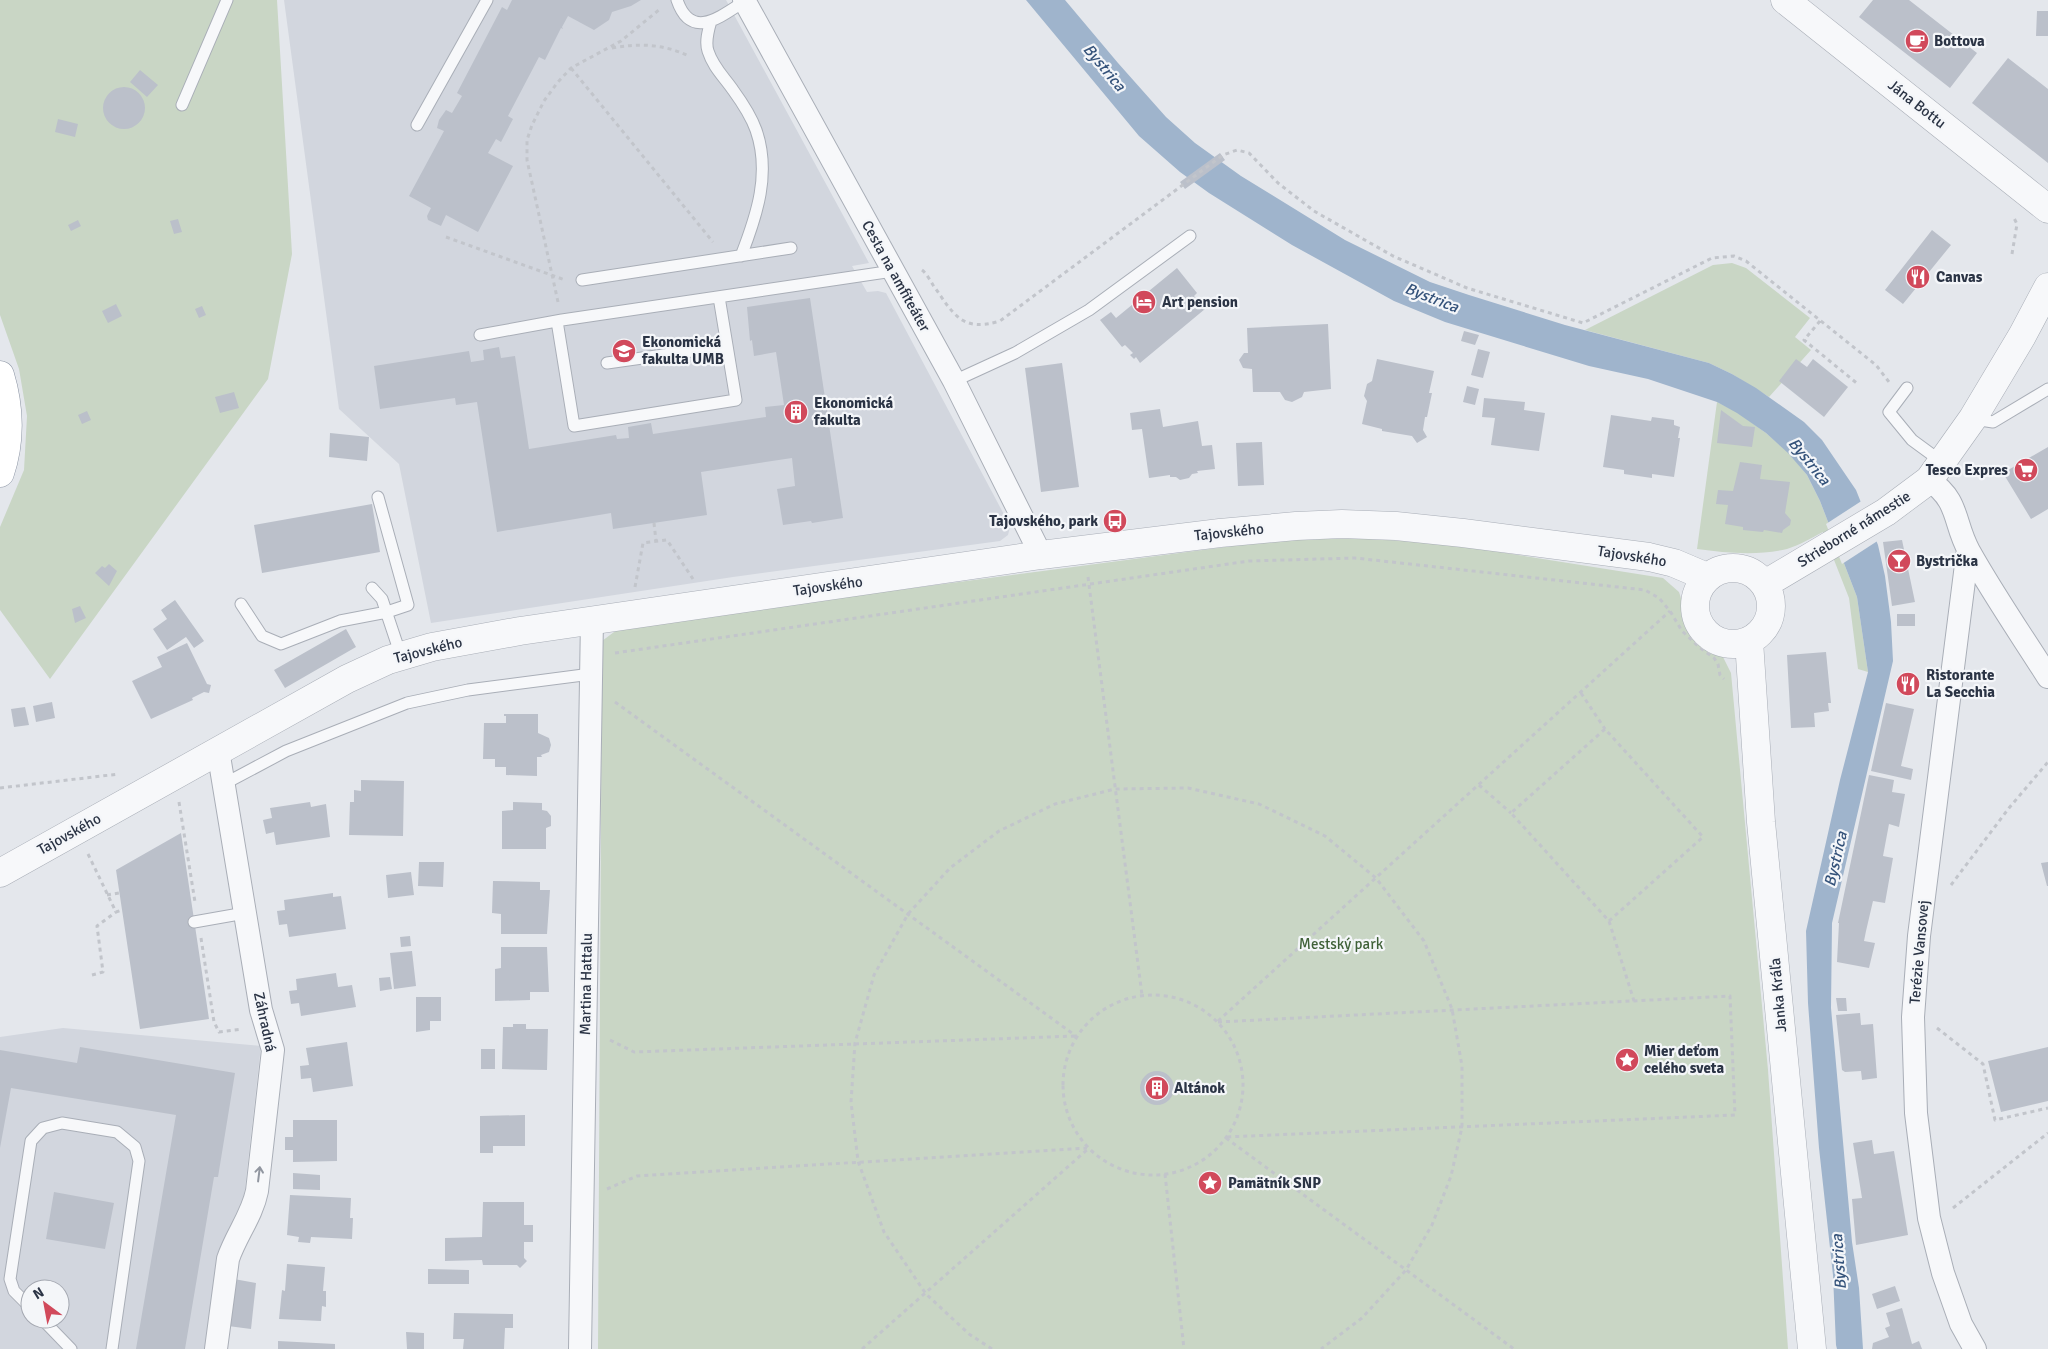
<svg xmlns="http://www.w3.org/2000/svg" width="2048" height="1349" font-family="Signika,sans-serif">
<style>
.built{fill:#d2d6de;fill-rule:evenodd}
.green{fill:#c9d6c5}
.water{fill:#9fb4cc}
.pier{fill:#e4e7ec}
.building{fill:#bbc0ca}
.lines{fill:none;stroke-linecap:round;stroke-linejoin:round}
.service-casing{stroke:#a9aeb7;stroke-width:13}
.minor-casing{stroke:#a9aeb7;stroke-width:24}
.tertiary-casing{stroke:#a9aeb7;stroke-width:29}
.motorway-casing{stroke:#8b94a3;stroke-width:29}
.path{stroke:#c2c5cb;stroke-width:3;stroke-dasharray:4 4;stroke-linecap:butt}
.service{stroke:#f7f8fa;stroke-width:11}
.minor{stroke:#f7f8fa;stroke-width:22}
.tertiary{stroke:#f7f8fa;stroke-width:28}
.motorway{stroke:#fff;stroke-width:28}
.oneway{stroke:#9196a0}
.labels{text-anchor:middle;stroke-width:4.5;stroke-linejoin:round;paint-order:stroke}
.poi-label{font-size:15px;font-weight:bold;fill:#2b3445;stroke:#f4f6f9;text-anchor:start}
.street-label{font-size:15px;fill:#2b3445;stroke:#f4f6f9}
.park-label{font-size:15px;fill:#3f6138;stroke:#f4f6f9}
.water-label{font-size:16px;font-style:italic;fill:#34527a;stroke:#f4f6f9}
</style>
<rect width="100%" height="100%" fill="#e4e7ec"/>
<path class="built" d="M284,0H726L869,263L852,266L867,292L878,291L886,293L1008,522L1010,527L1008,535L1000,541L733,577L431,623L399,464L339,409Z
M63,1028L261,1046L227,1349H0V1037ZM30,1289H60V1319H30Z"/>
<path class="green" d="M0,0H277L292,254L268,379L50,679L0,610V527L24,470L27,416L19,369L0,315Z
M1732,263L1746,268L1810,318L1795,337L1811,350L1769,397L1732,374L1709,363L1585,330L1713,265Z
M1717,402L1737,412L1766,433L1789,453L1807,475L1820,501L1857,597L1868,672L1858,669L1849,598L1823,532C1811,538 1800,545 1787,549C1758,556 1726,553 1697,549Z
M1351,538L1443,543L1663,578L1679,592L1687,617L1697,633L1722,655L1731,673L1768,1070L1788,1349H598L602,641L622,626L1271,541Z"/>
<path class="water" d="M1026,0H1065L1118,63L1166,117L1195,143L1241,176L1345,240L1430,282L1469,295L1565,325L1709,363L1732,374L1756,388L1804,422L1822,440L1856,490L1878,545L1885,576L1891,622L1893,661L1832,923L1831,1008L1852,1242L1859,1288L1863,1349H1837L1836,1345L1833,1275L1819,1148L1808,1003L1806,931L1840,780L1868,672L1857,597L1820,501L1807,475L1788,453L1766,433L1737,413L1717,402L1648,379L1589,366L1445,322L1394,301L1292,245L1209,193L1180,172L1139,136Z"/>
<path class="pier" d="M1863,500L1879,540L1842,564L1826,524Z"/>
<path class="building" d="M512,0H641L631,6L612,12L609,20L594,30L568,16L562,27L563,29L561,28L545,60L539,57L508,116L513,119L501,142L496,139L488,153L513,166L478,232L446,215L441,226L428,220L427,216L431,208L409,196L444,131L437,128L439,120L446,110L452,113L462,96L457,93L502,7L507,10Z
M1873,0H1909L1977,53L1950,88L1859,17Z
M2037,11H2048V36H2036Z
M2008,58L2048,89V163L1972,103Z
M140,70L158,85L147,97L130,82Z
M103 108a21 21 0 1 1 42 0a21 21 0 1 1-42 0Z
M58,119L78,124L75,137L55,132Z
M1220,153L1225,160L1185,189L1180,182Z
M178,219L182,232L174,234L170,221Z
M78,220L81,226L71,231L68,225Z
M1932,230L1951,245L1903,304L1885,290Z
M1177,268L1197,293L1194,296L1205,309L1140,363L1136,357L1134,359L1130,355L1133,353L1125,345L1122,347L1100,320L1111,312L1116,318Z
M810,298L843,518L812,523L811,521L783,525L777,489L795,486L792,458L701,472L707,515L613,529L611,513L497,532L477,402L456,405L455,398L380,409L374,366L469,351L471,362L484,360L483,350L499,347L501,358L515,356L529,449L616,435L617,439L629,438L628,427L651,423L653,434L766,417L765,407L784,405L776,352L754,356L752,340L750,341L747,307Z
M116,304L122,316L108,323L102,311Z
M202,306L206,315L199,318L195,309Z
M1328,324L1331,389L1304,392L1302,397L1292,402L1285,400L1280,392H1253L1252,369L1243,368L1239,360L1244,353H1248L1247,328Z
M1464,331L1479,335L1475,345L1461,341Z
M1478,349L1490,352L1483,378L1471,375Z
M1377,359L1434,371L1429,393H1432L1427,417H1425L1423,430L1427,437L1417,443L1412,436L1382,431V429L1362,424L1367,401L1364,396L1367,384L1372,381Z
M1796,359L1807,367L1813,359L1848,387L1824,417L1779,381Z
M1062,363L1079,487L1041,492L1025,368Z
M1467,386L1479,389L1475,405L1463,402Z
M234,392L239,408L220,413L215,397Z
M1484,398L1525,402L1524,410L1545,413L1539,451L1491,445L1495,418L1482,417Z
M1160,409L1163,427L1198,421L1202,446L1212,445L1215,469L1197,471L1198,473L1192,474L1189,478L1180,480L1176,477H1170V475L1149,478L1142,429L1132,430L1130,413Z
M1721,410L1743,426L1755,427L1752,447L1717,443Z
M87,411L91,420L82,424L78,415Z
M1611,415L1651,421L1652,417L1674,420V425L1680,427L1678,438H1680L1674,477L1652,474V478L1624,474V470L1603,467Z
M330,433L369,437L367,461L329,457Z
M1262,442L1264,485L1238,486L1236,443Z
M2048,447V509L2031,519L2003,473Z
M1740,462L1762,465L1760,479L1790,482L1785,513L1791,520L1790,525L1783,530L1782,533L1764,530L1763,532L1743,530V527L1725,524L1728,505L1716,504L1718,490L1733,491Z
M372,504L380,552L262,573L254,525Z
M1902,540L1915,602L1892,606L1883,542Z
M109,564L117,571L109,586L95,573L102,566L105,568Z
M175,600L204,641L194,648L186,637L167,650L153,629L167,619L161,610Z
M80,606L86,618L75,623L72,609Z
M1897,614H1915V626H1897Z
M346,629L356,647L285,688L274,670Z
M187,643L207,684L211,685L209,693L204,692L192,698L193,700L151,719L132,681L162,667L157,657Z
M1826,652L1831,703H1828L1829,711L1814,713L1815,727L1791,728L1787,655Z
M52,702L55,718L36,722L33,706Z
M1886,703L1914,709L1901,766L1913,769L1911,780L1871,771Z
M25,707L29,725L14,727L11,709Z
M504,714H538V733L549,738L551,745L549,752L541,755L542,757H537V776L506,775V767H495V759H483L484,723H506V716H504Z
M1869,775L1894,780L1892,792L1905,794L1899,827L1889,824L1883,856L1893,858L1885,903L1873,901L1866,931L1864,941L1875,943L1869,968L1837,962L1839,923H1838Z
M361,780L404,781L403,836L349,835L350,802H354V790L361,791Z
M310,802L311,807L326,804L330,837L276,845L274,832L266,834L263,820L272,818L270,808Z
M513,802L542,803V810L547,811L551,816V826L546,828V849H502V811L513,810Z
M181,833L209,1019L140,1029L116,870Z
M419,862H444L443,887L418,886Z
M2048,862V886H2047L2041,863Z
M411,872L414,895L388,898L386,875Z
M493,881L540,882V890H550L547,934H501V914L492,913Z
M333,893V897L341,896L346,929L289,937L287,924L279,925L277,911L285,910L284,900Z
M410,936L411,946L401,947L400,937Z
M501,947H547L549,992H530V1000L495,1001V969L501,968Z
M412,951L416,986L394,989L390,953Z
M336,973L338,987L352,985L356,1007L301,1016L299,1003L291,1004L289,991L297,990L296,979Z
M390,977L392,989L380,991L379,978Z
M416,997H441V1021H430V1030L416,1032Z
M1836,998H1846L1847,1011H1838Z
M1860,1013L1861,1025L1873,1024L1877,1078L1862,1080L1861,1071L1845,1072L1842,1070L1836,1015Z
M513,1024H526V1029H548L547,1070L502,1069L503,1027H513Z
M347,1042L353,1086L313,1092L311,1078L301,1079L300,1066L309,1065L306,1048Z
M80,1047L235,1073L218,1177H214L185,1349H136L176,1115L11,1088L0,1148V1050L77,1063Z
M2048,1047V1101L2001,1112L1988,1061Z
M481,1049H495V1069H481Z
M1140 1088a17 17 0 1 1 34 0a17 17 0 1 1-34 0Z
M525,1115V1146H493V1153H480V1116Z
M293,1120H337V1161L293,1162V1150H285V1137H293Z
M1872,1140L1874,1154L1894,1151L1908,1235L1856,1245L1852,1199L1862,1198L1853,1143Z
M293,1173L320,1175V1190L293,1189Z
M54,1192L114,1203L105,1249L46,1239Z
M290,1195L351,1198L350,1218H353L352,1239L311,1237L310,1243L298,1242L299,1237L287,1235Z
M483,1202H524V1225H533V1242H524V1258L527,1261L520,1268L517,1265H483L482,1260L445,1261V1238L482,1237Z
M287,1264L325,1267L323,1291H326V1307L322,1306L321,1321L279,1319L282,1290L285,1291Z
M428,1269L469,1270V1284H428Z
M234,1279L256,1283L251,1329L228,1326Z
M1895,1286L1900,1301L1877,1309L1872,1294Z
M1902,1308L1912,1344L1919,1341L1922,1349H1872L1873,1343L1889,1337L1885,1328L1890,1326L1886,1313Z
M454,1313L513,1314V1328H505L504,1349H463L464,1339H453Z
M406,1332L424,1333V1349H407Z
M278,1341L335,1344V1349H278Z"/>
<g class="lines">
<g class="service-casing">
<path id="service" d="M677,0C691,41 720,17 745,1
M711,21C708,31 705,42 708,51C713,67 724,77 733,90C741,101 751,116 756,130C771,173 757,215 741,256
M182,105L227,0
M417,125L487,0
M582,280L791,248
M557,321L574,426L736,400L719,297
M480,335L562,320L893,271
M607,363L727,346
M954,381L1015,353L1089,310L1190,236
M1907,388L1889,412L1912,440L1942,462
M1974,419L1993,422L2048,389
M372,588L382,599L401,656
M241,604L262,636L281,644L340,621L387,612L408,605L378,497
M224,784L286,751L407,703L468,690L591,674
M194,922L245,913
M30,1307L14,1291L10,1279L31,1141L43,1128L62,1123L117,1132L135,1147L139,1161L112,1349
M42,1319L71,1349"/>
</g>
<g class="minor-casing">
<path id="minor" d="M744,0L954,381L1041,555
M1929,480C1960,501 1953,522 1969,551C1993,594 2022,636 2048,677
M1968,549L1919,936L1913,1017L1916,1113L1929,1218L1943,1273L1961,1324L1975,1349
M216,1349L228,1259C236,1235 252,1216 257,1191L273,1050L261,1010L218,750
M580,1349L592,619"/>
</g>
<g class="tertiary-casing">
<path id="tertiary" d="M1785,0L2048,209
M1695 606a38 38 0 1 1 76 0a38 38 0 1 1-76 0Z
M1765,584L1886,512L1929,480L1973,418L2022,336L2048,287
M1749,641L1761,822L1812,1349
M0,873L347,679L388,660L432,647L520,631L1041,555L1220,533L1296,526L1342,524L1396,526L1463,533L1649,557L1674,563L1707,577"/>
</g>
<g class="motorway-casing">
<path id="motorway" d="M0,375C10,408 11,440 0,473"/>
</g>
<path class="path" d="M612,48C640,43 663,44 689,56
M571,68L713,242
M446,237L565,280
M2012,254L2017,224L2014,218
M922,270C926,273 930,280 933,285C953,313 961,333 1000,321L1223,155L1237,150L1249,153L1278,183L1314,211L1393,256L1467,288L1583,323L1712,258L1734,256L1746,261L1876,365L1889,382
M558,302L527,160V140L532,125L544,101L557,83L571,68L621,41L660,9
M1820,321L1804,340L1859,385
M654,523L656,541
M1088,577L1142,995
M635,587L643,543L667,540L693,579
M615,653L1249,561L1355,558L1645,590L1659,598L1670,611L1682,631L1699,647L1714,658L1718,664L1720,675L1724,679
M1581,693L1605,729
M615,702L1076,1036
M1479,785L1511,813
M0,788L119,774
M179,802L195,902
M88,854L116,912L122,910
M1951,885L2009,808L2048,762
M107,895L119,893
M1609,921L1703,837L1605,729L1511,813L1609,921L1634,1001
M201,938L214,1022L219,1032L242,1029
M92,975L103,972L97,926L116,912
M1063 1085a90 90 0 1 1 180 0a90 90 0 1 1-180 0Z
M1218,1021L1670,611
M1218,1022L1730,996L1735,1115L1226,1137
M1937,1028L1983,1064L1995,1120L2048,1108
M610,1040L634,1052L1076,1036
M1226,1138L1514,1349
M1165,1174L1184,1349
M607,1189L637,1176L1087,1148
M1953,1208L2048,1133
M862,1349L1088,1149
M992,1349L969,1334L926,1294L884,1232L858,1161L851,1102L855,1043L874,975L908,914L950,868L999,831L1055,804L1115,789L1188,788L1259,804L1325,836L1376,878L1424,941L1452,1009L1462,1066V1127L1451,1176L1432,1225L1406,1270L1362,1318L1321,1349"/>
<use href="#service" class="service"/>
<use href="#minor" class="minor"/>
<use href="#tertiary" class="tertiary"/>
<use href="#motorway" class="motorway"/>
</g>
<defs><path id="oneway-shaft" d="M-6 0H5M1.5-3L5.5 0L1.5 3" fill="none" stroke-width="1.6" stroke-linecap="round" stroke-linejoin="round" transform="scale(1.25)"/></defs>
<use class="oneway" href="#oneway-shaft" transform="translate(259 1174) rotate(-83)"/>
<defs>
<g id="cafe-disc" transform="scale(1.25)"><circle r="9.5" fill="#d1495b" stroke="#f4f6f9"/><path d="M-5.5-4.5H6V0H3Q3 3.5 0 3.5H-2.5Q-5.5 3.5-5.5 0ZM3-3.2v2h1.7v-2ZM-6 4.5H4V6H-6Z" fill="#fff"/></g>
<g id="restaurant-disc" transform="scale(1.25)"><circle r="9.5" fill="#d1495b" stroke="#f4f6f9"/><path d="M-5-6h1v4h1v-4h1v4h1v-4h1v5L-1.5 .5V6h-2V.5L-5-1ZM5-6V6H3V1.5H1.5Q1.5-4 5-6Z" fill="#fff"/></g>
<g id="hotel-disc" transform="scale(1.25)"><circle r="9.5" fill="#d1495b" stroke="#f4f6f9"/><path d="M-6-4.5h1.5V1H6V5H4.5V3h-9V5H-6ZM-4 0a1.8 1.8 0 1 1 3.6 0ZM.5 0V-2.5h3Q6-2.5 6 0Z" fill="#fff"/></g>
<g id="university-disc" transform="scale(1.25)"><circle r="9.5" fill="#d1495b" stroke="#f4f6f9"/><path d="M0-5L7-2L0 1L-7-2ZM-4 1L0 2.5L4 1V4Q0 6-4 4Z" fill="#fff"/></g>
<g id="building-disc" transform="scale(1.25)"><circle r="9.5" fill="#d1495b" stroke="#f4f6f9"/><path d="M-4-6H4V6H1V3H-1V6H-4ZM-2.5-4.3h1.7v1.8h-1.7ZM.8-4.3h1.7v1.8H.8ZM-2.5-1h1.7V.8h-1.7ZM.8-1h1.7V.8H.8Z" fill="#fff"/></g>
<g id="supermarket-disc" transform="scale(1.25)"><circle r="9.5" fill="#d1495b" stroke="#f4f6f9"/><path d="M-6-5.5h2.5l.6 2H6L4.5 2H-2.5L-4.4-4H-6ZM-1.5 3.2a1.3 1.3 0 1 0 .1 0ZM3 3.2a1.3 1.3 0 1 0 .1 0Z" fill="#fff"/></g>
<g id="bus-disc" transform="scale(1.25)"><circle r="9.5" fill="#d1495b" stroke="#f4f6f9"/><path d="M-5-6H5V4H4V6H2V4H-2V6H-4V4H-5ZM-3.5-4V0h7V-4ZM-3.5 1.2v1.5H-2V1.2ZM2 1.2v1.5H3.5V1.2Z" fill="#fff"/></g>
<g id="bar-disc" transform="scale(1.25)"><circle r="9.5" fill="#d1495b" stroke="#f4f6f9"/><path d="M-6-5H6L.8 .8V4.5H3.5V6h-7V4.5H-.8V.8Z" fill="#fff"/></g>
<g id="sight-disc" transform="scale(1.25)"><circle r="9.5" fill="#d1495b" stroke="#f4f6f9"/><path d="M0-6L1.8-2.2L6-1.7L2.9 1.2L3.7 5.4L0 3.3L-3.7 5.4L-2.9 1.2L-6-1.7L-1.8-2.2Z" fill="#fff"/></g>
</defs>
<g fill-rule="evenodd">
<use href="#cafe-disc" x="1917" y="41"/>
<use href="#restaurant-disc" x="1918" y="277"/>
<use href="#hotel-disc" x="1144" y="302"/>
<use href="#university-disc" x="624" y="351"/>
<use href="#building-disc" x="796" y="412"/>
<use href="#supermarket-disc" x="2026" y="470"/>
<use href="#bus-disc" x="1115" y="521"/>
<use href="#bar-disc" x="1899" y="561"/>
<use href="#restaurant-disc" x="1908" y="684"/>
<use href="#sight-disc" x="1627" y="1060"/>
<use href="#building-disc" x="1157" y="1088"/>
<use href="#sight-disc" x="1210" y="1183"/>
</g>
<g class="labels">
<g class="poi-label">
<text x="1934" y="46">Bottova</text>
<text x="1936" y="282">Canvas</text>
<text x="1162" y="307">Art pension</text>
<text x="642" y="347">Ekonomická<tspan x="642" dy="17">fakulta UMB</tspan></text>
<text x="814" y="408">Ekonomická<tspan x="814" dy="17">fakulta</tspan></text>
<text x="2008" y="475" text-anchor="end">Tesco Expres</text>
<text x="1098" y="526" text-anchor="end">Tajovského, park</text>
<text x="1916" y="566">Bystrička</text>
<text x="1926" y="680">Ristorante<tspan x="1926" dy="17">La Secchia</tspan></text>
<text x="1644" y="1056">Mier deťom<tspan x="1644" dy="17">celého sveta</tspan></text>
<text x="1174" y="1093">Altánok</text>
<text x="1228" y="1188">Pamätník SNP</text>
</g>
<g class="street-label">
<text transform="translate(1917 104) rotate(38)" y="5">Jána Bottu</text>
<text transform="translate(896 276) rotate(61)" y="5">Cesta na amfiteáter</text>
<text transform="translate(1854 529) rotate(-32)" y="5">Strieborné námestie</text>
<text transform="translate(1229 532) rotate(-6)" y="5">Tajovského</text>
<text transform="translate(1632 556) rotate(9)" y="5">Tajovského</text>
<text transform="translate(828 586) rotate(-8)" y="5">Tajovského</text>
<text transform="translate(428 650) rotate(-14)" y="5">Tajovského</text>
<text transform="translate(69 834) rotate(-29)" y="5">Tajovského</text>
<text transform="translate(1919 952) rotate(-85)" y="5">Terézie Vansovej</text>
<text transform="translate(586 984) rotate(-89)" y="5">Martina Hattalu</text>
<text transform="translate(1778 995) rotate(-95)" y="5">Janka Kráľa</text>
<text transform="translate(265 1022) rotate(78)" y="5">Záhradná</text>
</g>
<g class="park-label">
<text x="1341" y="949">Mestský park</text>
</g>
<g class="water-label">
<text transform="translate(1105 67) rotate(50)" y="6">Bystrica</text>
<text transform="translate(1432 297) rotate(21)" y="6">Bystrica</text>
<text transform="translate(1810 461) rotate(51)" y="6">Bystrica</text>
<text transform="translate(1835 859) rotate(-77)" y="6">Bystrica</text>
<text transform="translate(1838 1262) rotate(-94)" y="6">Bystrica</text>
</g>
</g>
<g transform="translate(45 1304) rotate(328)"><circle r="24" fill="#f4f6f9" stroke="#a4a8b1"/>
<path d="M0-4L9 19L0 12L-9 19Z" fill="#d1495b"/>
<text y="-8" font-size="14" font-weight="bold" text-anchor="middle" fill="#2b3445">N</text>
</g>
</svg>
